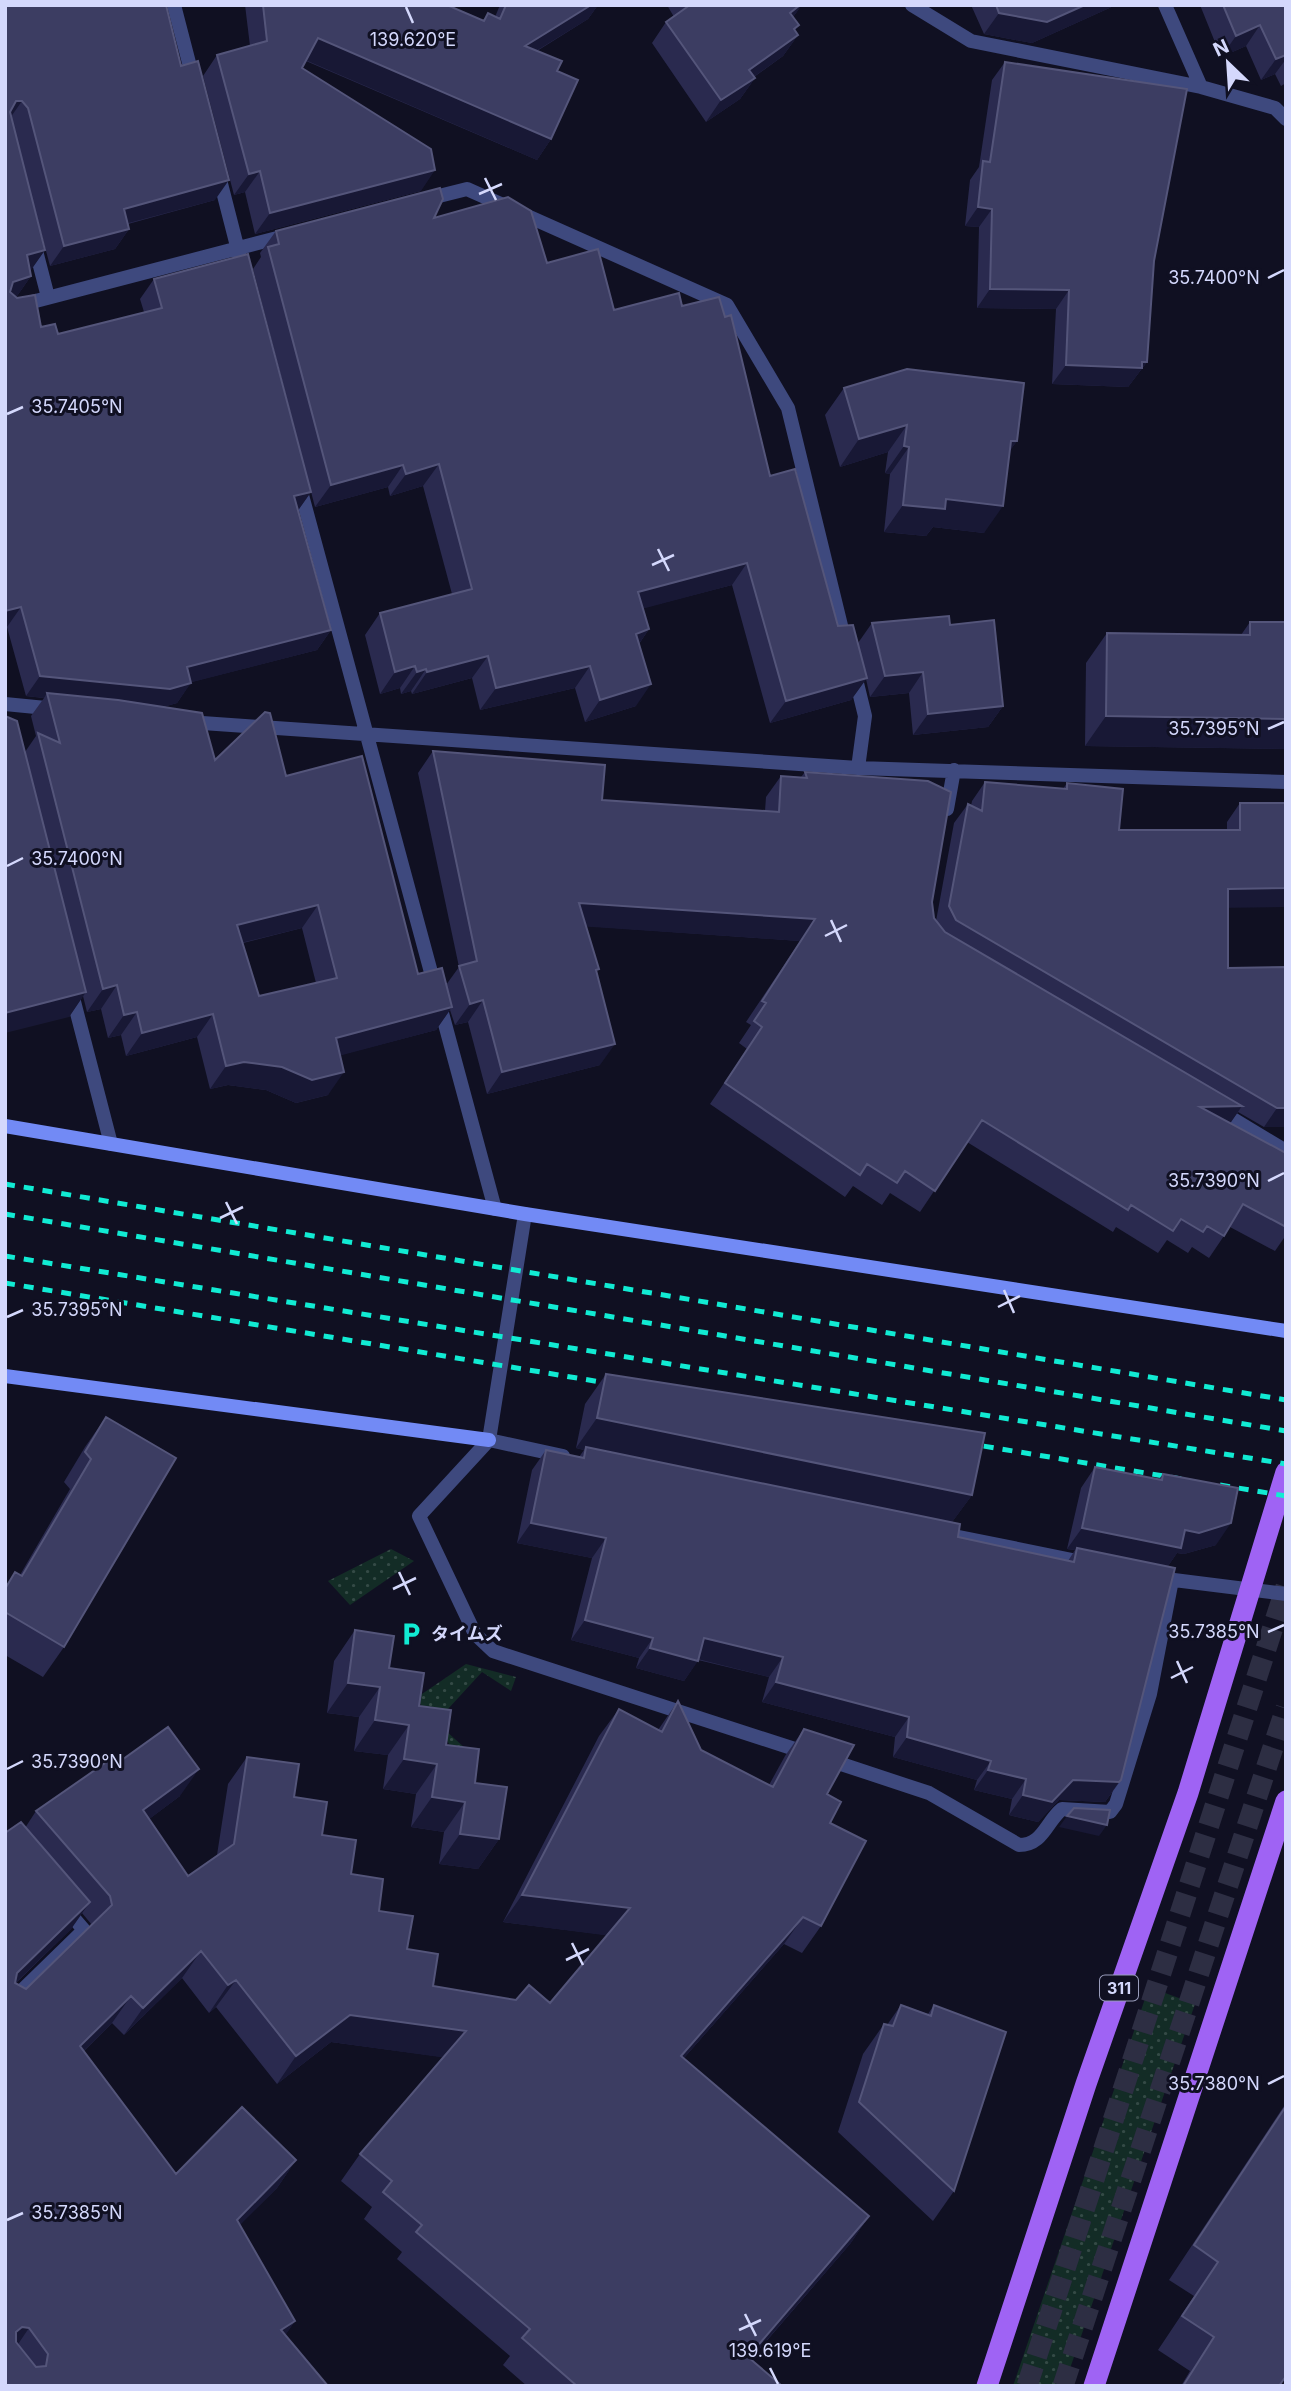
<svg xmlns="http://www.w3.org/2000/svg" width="1291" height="2391" font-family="Inter,'Noto Sans JP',sans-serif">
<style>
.green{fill:url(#green-dots)}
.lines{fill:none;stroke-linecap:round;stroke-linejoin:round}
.primary-tunnel{stroke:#2d2e43;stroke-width:21;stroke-dasharray:21 10;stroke-linecap:butt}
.street{stroke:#3e497e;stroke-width:14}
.secondary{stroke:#728af5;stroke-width:14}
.primary{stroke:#9f63f4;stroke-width:21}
.rail{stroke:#11ebd3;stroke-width:5;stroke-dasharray:10 9;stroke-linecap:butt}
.wall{fill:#2a2a4f;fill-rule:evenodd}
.shaded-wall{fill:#181835}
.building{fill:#3c3d62;stroke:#54557a;stroke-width:2;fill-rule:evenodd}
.ticks{fill:none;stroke:#d4d8fc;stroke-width:2.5}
.labels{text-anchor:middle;stroke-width:6;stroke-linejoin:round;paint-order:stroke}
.shield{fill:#101022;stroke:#999cbb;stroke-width:2}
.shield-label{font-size:16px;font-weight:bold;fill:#d4d8fc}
.poi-label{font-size:18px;font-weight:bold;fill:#d4d8fc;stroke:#101022;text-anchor:start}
.ticks-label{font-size:18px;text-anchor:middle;fill:#d4d8fc;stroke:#101022;stroke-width:6;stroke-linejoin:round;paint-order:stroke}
</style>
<defs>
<pattern id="green-dots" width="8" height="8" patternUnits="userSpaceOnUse" patternTransform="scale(1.75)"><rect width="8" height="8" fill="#132c26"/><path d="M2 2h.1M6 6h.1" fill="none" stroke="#344a46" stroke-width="1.8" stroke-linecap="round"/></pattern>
</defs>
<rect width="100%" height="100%" fill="#101022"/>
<path class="green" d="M391,1549L414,1561L350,1605L328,1581Z
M466,1664L516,1677L511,1691L482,1672L436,1722L465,1748L458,1756L416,1698Z
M1149,1987L1195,2004L1064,2386H1013Z"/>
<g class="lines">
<path class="primary-tunnel" d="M1027,2386L1286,1587
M1063,2386L1286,1708"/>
<path class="street" d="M174,5L194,82
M912,5L971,41L1201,87L1275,108L1286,119
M1165,5L1201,87
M218,172L239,254
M423,200L467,189L727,305L788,408L845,642
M34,243L48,297
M5,309L285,236
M299,484L495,1209
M854,671L865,716L858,768
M5,704L56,709
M188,722L858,768L1286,782
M947,809L954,770
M71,990L111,1144
M1218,1110L1286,1151
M525,1214L489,1440L419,1516L475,1634L493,1651L807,1753
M489,1440L563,1456
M939,1533L1087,1563
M1166,1579L1286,1594
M826,1759L929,1793L1019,1845C1043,1845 1046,1822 1062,1809L1110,1812L1116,1804L1150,1694L1172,1580
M5,2007L84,1930L65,1908"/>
<path class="secondary" d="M5,1126L525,1214L1286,1331
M5,1376L489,1440"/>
<path class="primary" d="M987,2386L1086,2084L1188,1793L1286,1472
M1094,2386L1286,1801"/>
<path class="rail" d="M5,1184L1286,1400
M5,1214L1286,1431
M5,1256L1286,1464
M5,1283L619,1385
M965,1443L1182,1479
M1220,1485L1286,1496"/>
</g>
<path class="wall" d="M5,5L215,200L128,224L129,229L115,249L50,266L13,126L45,250L30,271L31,276L17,296L15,297L41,327L58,334L144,312L140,299L154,279L311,492L298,510L331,630L317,650L191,682L177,703L163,707L215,760L286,776L418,974L446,985L459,967L418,773L433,751L602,800L765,811L766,797L781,776L801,777L805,772L932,902L934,918L936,921L954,823L968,804L971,806L972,801L985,782L1063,789L1067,783L1119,830H1227V822L1240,803H1286V907H1228V968L1286,967V1127H1264L1238,1112L1230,1123L1286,1153V1235L1275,1251L1230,1227L1209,1258L1192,1247L1188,1253L1167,1240L1158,1253L1116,1227L1113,1232L967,1142L920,1212L890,1193L882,1205L853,1186L845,1197L710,1104L747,1049L739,1043L751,1025L746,1022L800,941L586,926L597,972L600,1065L487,1094L468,1022L455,1025L450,1010L436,1030L340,1055L328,1095L296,1103L266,1090L228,1085L210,1089L197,1037L126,1056L121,1035L108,1038L101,1009L87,1012L83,996L69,1017L25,752L36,736L31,716L44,698L26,696L7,627ZM302,928L316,983L259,996L243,943Z
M245,5H447L483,21L488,13L495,17L500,5H598L588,19L537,51L557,71L551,139L537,160L306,61L302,68L421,191L255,234L245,192L234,195L203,76L217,55L250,46Z
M667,5L801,6L793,17L795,31L798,35L783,56L754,77L755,78L740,99L706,122L652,43L666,22L674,17Z
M971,5H1116L1032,43L984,34Z
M1200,5H1286V83L1281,86L1275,74L1261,80L1246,46L1221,57Z
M1005,62L1154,261L1147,362L1128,387L1052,384L1056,309L977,308L979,227L965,226L970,180L979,167L992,80Z
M434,218L547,263L614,310L682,306L770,476L838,626L858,643L872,623L950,625L1003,706L988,727L913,735L909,693L870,697L866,679L851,700L770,723L732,585L643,608L649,629L639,644L636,706L585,722L575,688L480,710L472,678L412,694L411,691L401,694L400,688L380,694L365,635L380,613L452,594L423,486L390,496L388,487L315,507L253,269L261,257L260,253L276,231Z
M844,388L1017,441L1010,450L984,533L933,527L926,536L884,532L890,474L885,473L888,452L840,467L825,415Z
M1250,622H1286V749L1085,746L1086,663L1107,633L1241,635Z
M606,1374L972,1495L952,1522L958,1537L1068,1561L1075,1550L1067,1549L1081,1488L1095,1467L1159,1479L1163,1474L1216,1545L1184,1554L1177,1553L1168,1566L1121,1780L1105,1802L1059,1800L1038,1822L1009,1815L1012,1799L974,1790L977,1780L893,1757L895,1737L762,1702L769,1677L698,1660L684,1681L636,1668L639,1658L571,1640L592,1558L517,1543L532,1470L546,1450L579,1457L584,1450L576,1448L585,1404Z
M106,1417L64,1647L43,1677L5,1655V1587L15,1572L20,1575L70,1489L64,1482L85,1447Z
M355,1630L389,1668L475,1783L499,1839L478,1869L439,1864L444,1832L411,1827L416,1794L383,1789L388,1755L354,1751L359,1717L327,1713L334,1661Z
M678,1701L701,1750L769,1785L785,1756L804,1729L827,1794L830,1823L821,1926L802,1953L784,1944L684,2058L869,2216L850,2244L751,2359L782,2386H527L503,2365L510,2356L397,2259L402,2252L364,2219L372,2207L341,2181L360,2154L443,2057L331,2042L277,2084L216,2007L209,2013L182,1978L124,2035L112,2023L84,2051L176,2174L296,2160L277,2188L239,2225L295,2321L285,2335L5,2386V1833L25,1828L36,1811L112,1767L180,1796L149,1819L188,1876L217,1855L228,1784L247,1757L294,1797L433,1986L516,2000L550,2003L607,1935L503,1922L599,1736L619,1709L658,1730ZM82,1913L92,1925L26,1989L16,1983L71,1929Z
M901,2005L928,2014L934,2005L954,2191L933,2221L838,2132L863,2054L884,2024L887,2025Z
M1286,2103V2376L1279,2386H1181L1190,2371L1158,2350L1194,2296L1169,2280Z"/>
<path class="shaded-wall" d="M591,5H598L588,19L510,67L525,46Z
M1085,5H1116L1032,43L984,34L999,13Z
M801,6L786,27L790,13Z
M799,25L786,43L798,35L783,56L734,91L749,70L794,29Z
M1260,25L1246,46L1221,57L1236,36Z
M318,38L551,139L537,160L303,59Z
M1286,55V59L1275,74L1261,80L1276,59Z
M755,78L740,99L706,122L721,100Z
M16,101H22L8,121H5Z
M435,170L421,191L255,234L270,213Z
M260,171L245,192L234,195L249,174Z
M229,180L215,200L110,228L124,209Z
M978,207L992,209L979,227L965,226Z
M129,229L115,249L50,266L64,246Z
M45,250L31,270L13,275L27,255Z
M31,276L17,296L5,300L13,282Z
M990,289L1069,290L1056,309L977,308Z
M1147,362L1128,387L1052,384L1066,365Z
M907,425L888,452L840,467L859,439Z
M1011,441H1017L998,468Z
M904,446L909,447L890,474L885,473Z
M439,464L423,486L390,496L406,474Z
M403,465L388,487L315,507L331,485Z
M311,492L297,512L294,496Z
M946,499L1003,506L984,533L933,527L926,536L884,532L903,505Z
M747,563L732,585L623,614L638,592Z
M21,607L7,627H5V611Z
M649,629L634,651L636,634Z
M331,630L317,650L173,687L187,667Z
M488,656L472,678L412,694L427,672Z
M415,666L400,688L380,694L395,672Z
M590,666L575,688L480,710L496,688Z
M426,669L411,691L401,694L417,672Z
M923,672L909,693L870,697L885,676Z
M40,676L191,683L177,703L156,709L47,693L44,698L26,696Z
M867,678L851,700L770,723L786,701Z
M651,684L636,706L585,722L600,700Z
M1003,706L988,727L913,735L928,714Z
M1106,716L1286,719V749L1085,746Z
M1286,888V907L1215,908L1228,889Z
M579,903L815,919L800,941L563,925Z
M318,905L302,928L221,948L237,925Z
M117,985L101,1009L87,1012L103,989Z
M86,992L69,1017L5,1033V1013Z
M483,1000L468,1022L455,1025L470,1004Z
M452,1007L436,1030L320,1061L336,1038Z
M137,1012L121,1035L108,1038L124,1015Z
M213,1014L197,1037L126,1056L142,1033Z
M615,1044L600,1065L487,1094L502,1072Z
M244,1062L344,1072L328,1095L296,1103L266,1090L228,1085L210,1089L226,1066Z
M1242,1106L1227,1128L1200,1107Z
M1277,1108H1286V1127H1264Z
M597,1418L972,1495L950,1525L586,1447L584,1450L576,1448Z
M531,1523L606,1538L592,1558L517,1543Z
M1231,1523L1216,1545L1184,1554L1177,1553L1166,1569L1077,1548L1075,1550L1067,1549L1082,1528L1185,1530Z
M585,1620L653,1638L639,1658L571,1640Z
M704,1638L783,1657L769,1677L690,1657Z
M650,1648L698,1661L684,1681L636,1668Z
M776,1682L909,1717L895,1737L762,1702Z
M348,1683L380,1687L359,1717L327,1713Z
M375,1720L409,1725L388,1755L354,1751Z
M907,1737L991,1761L977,1780L893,1757Z
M404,1759L437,1764L416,1794L383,1789Z
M199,1769L180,1796L124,1838L143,1810Z
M988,1770L1026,1779L1012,1799L974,1790Z
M1073,1780L1119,1782L1105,1802L1059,1800L1038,1822L1009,1815L1023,1795Z
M432,1797L465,1802L444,1832L411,1827Z
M1067,1816L1107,1825L1099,1836L1059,1827Z
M460,1834L499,1839L478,1869L439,1864Z
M522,1895L630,1908L611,1936L503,1922Z
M90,1902L71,1929L5,1993L17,1973Z
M803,1917L784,1944L662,2083L681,2056Z
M201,1951L182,1978L124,2035L143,2008Z
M236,1980L216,2007L209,2013L228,1985Z
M131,1996L112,2023L61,2073L80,2046Z
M350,2015L466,2031L447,2058L331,2042L277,2084L296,2056Z
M296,2160L277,2188L218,2247L237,2220Z
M869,2216L850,2244L729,2384L748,2357Z
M295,2321L276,2349L281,2330Z
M22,2327L29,2328L10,2356L16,2332Z"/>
<path class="building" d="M5,5H166L181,66L198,61L229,180L124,209L129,229L64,246L28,108L22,101H16L10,112L45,250L27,255L31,276L13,282L10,292L17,298L35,295L41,327L55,324L58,334L162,308L154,279L248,254L311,492L294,496L331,630L187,667L191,683L170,689L40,676L21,607L5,611Z
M263,5H447L484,21L488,13L500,19L506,5H591L525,46L562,61L557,71L578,80L551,139L318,38L302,68L431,149L435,170L270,213L260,171L249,174L217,55L267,41Z
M690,5H800L790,13L799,25L794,29L798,35L749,70L755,78L721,100L666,22Z
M996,5H1085L1047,22L999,13Z
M1223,5H1286V55L1276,59L1260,25L1236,36Z
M1005,62L1187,89L1154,261L1147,362H1142V368L1066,365L1069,290L990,289L992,209L978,207L983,161L990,162Z
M440,188L443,199L434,218L508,197L531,211L547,263L598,249L614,310L679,293L682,306L719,297L725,317L731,315L770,476L795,469L838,626L853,625L867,678L786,701L747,563L638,592L649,629L636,634L651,684L600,700L590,666L496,688L488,656L427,672L426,669L417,672L415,666L395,672L380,613L472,589L439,464L406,474L403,465L331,485L268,247L279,244L276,231Z
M907,369L1024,383L1017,441H1011L1003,506L946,499L945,509L903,505L909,447L904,446L907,425L859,439L844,388Z
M949,616L950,625L994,620L1003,706L928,714L923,672L885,676L872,623Z
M1250,622H1286V719L1106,716L1107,633L1250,635Z
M47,693L118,700L202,713L215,760L265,712L270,713L286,776L362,756L418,974L442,968L452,1007L336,1038L344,1072L312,1080L282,1067L244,1062L226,1066L213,1014L142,1033L137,1012L124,1015L117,985L103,989L38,733L60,743ZM318,905L337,978L259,996L237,925Z
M5,716L17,721L86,992L5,1013Z
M433,751L605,765L602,800L779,812L781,776L807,778L805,772L928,781L951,792L932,902L934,918L945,932L1242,1106L1200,1107L1286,1153V1227L1243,1204L1224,1236L1207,1226L1203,1232L1181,1219L1173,1231L1131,1205L1128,1210L982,1120L935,1191L905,1171L897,1183L867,1164L860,1175L725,1083L762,1027L754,1021L766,1003L762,1001L815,919L579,903L599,969L596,970L615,1044L502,1072L483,1000L470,1004L459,966L477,961Z
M985,782L1067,789V783L1123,789L1119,830H1240V803H1286V888L1228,889V968L1286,967V1108H1277L956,920L949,906L968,804L982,811Z
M606,1374L985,1433L972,1495L597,1418Z
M106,1417L176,1458L64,1647L5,1612V1589L15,1572L22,1576L91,1459L85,1452Z
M586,1447L960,1524L958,1537L1074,1562L1077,1548L1175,1568L1121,1780L1119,1782L1073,1780L1052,1802L1023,1795L1026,1779L988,1770L991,1761L907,1737L909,1717L776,1682L783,1657L704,1638L698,1661L650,1648L653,1638L585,1620L606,1538L531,1523L546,1450L584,1458Z
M1095,1467L1162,1480L1163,1474L1238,1488L1231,1523L1199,1533L1185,1530L1181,1548L1082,1528Z
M355,1630L394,1636L389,1668L424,1673L419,1706L451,1710L446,1745L479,1749L475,1783L507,1787L499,1839L460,1834L465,1802L432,1797L437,1764L404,1759L409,1725L375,1720L380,1687L348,1683Z
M678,1701L701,1750L773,1787L804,1729L854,1745L827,1794L841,1802L830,1823L866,1841L821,1926L803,1917L681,2056L869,2216L748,2357L782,2386H577L522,2338L530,2329L416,2232L422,2225L383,2192L392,2181L360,2154L466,2031L350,2015L296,2056L236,1980L228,1985L201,1951L143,2008L131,1996L80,2046L176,2174L242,2107L296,2160L237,2220L295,2321L281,2330L328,2386H5V1833L21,1822L90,1902L17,1973L15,1983L26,1989L112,1905L110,1896L36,1811L108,1761L112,1767L168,1727L199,1769L143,1810L188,1876L234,1844L247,1757L299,1764L294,1797L327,1802L322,1835L356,1840L351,1874L383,1879L379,1911L413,1916L407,1949L438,1954L433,1986L516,2000L529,1985L550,2003L630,1908L522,1895L619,1709L662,1732ZM22,2327L29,2328L48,2354L46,2366L36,2367L16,2342V2332Z
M1074,1808L1110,1810L1107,1825L1067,1816Z
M901,2005L931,2016L934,2005L1006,2032L954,2191L859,2102L884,2024L893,2026Z
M1286,2106V2376L1279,2386H1183L1214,2337L1182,2316L1218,2262L1194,2245Z"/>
<path class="ticks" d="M406,7L413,23M485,178L496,200M479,194L502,184M1268,278L1284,270M7,414L23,407M658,549L669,571M652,565L674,555M1268,729L1284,722M7,866L23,858M831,920L841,942M825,936L847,925M1268,1181L1284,1173M226,1202L237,1224M220,1218L243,1207M1004,1290L1014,1313M998,1307L1020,1296M7,1317L23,1310M399,1572L410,1595M393,1589L416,1578M1268,1632L1284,1625M1177,1661L1187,1683M1171,1678L1193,1667M7,1769L23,1761M572,1943L583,1965M566,1960L589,1949M1268,2084L1284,2076M7,2220L23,2213M745,2314L756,2336M739,2330L761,2320M770,2368L778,2384"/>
<defs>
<g id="parking-bare" transform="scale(1.89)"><path d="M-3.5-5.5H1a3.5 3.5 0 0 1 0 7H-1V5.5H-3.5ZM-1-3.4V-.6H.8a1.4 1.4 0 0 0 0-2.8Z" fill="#11ebd3" stroke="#101022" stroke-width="2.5" paint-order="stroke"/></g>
</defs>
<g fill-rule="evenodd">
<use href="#parking-bare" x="411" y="1634"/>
</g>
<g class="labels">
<rect class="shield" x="1100" y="1975.5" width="38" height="25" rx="5"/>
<g class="shield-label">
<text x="1119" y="1994">311</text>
</g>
<g class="poi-label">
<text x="431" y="1640">タイムズ</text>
</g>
</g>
<g class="ticks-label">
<text x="413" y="46">139.620°E</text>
<text x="1214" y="284">35.7400°N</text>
<text x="77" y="413">35.7405°N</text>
<text x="1214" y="735">35.7395°N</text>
<text x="77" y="865">35.7400°N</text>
<text x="1214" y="1187">35.7390°N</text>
<text x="77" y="1316">35.7395°N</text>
<text x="1214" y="1638">35.7385°N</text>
<text x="77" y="1768">35.7390°N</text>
<text x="1214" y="2090">35.7380°N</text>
<text x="77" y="2219">35.7385°N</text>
<text x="770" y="2357">139.619°E</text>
</g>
<rect width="1291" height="2391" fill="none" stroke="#d4d8fc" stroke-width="14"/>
<g transform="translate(1228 63) rotate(335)" stroke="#101022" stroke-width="5" paint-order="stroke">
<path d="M0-5L12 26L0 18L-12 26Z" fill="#d4d8fc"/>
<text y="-10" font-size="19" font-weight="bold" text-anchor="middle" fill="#d4d8fc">N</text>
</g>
</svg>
